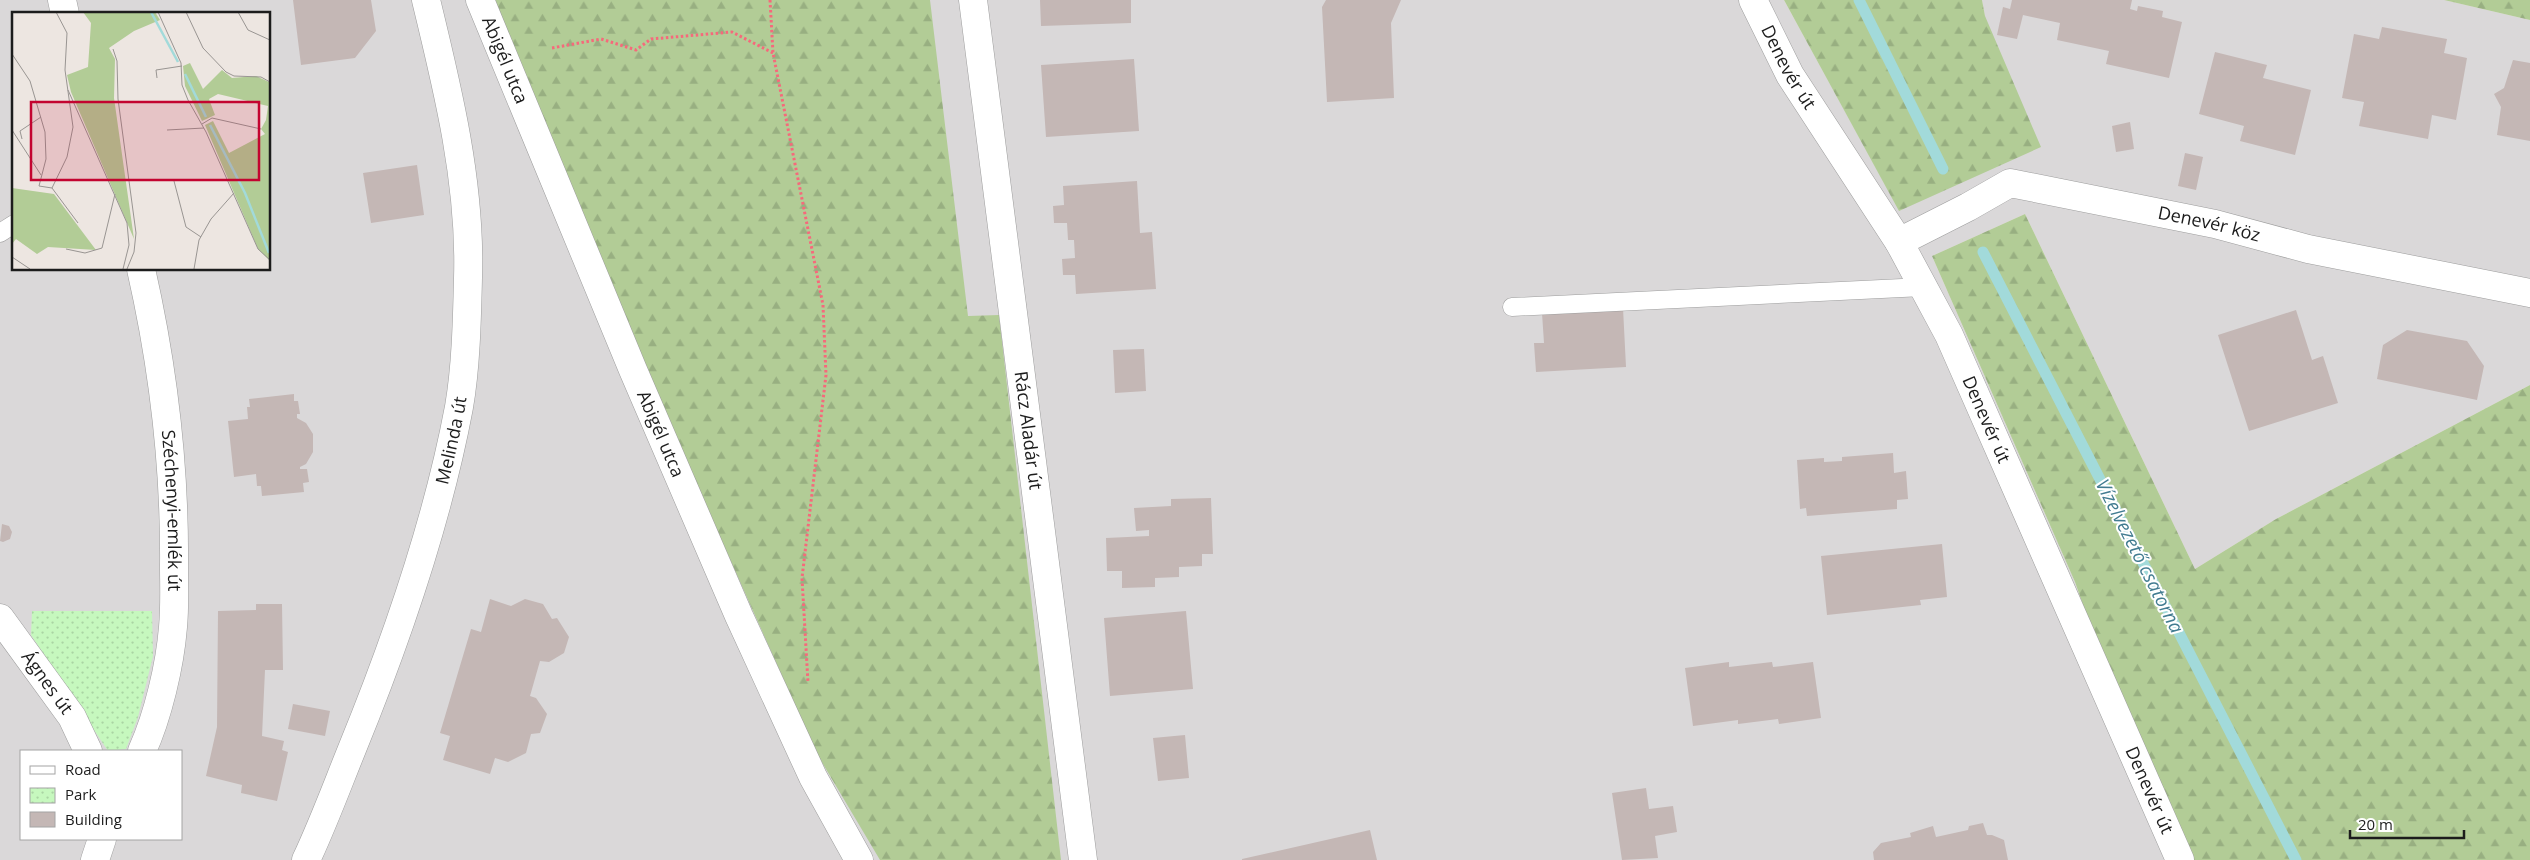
<svg xmlns="http://www.w3.org/2000/svg" width="2530" height="860" font-family="'Open Sans',sans-serif">
<style>
.residential{fill:#dad8d9;fill-rule:evenodd}
.forest{fill:url(#forest-firs)}
.park{fill:url(#park-dots)}
.lines{fill:none;stroke-linecap:round;stroke-linejoin:round}
.stream{stroke:#a2dada;stroke-width:11}
.building{fill:#c4b7b5}
.service-casing{stroke:#9d9d9d;stroke-width:19}
.minor-casing{stroke:#9d9d9d;stroke-width:29}
.path{stroke:#f6697b;stroke-width:3;stroke-dasharray:2.5 2.5;stroke-linecap:butt}
.service{stroke:#fff;stroke-width:18}
.minor{stroke:#fff;stroke-width:28}
.labels{text-anchor:middle;stroke-width:4;stroke-linejoin:round;paint-order:stroke}
.street-label{font-size:18px;fill:#1c1c1c;stroke:#fff}
.water-label{font-size:19px;font-style:italic;fill:#427c91;stroke:#fff}
.inset-river{fill:none;stroke:#a2dada;stroke-width:2.5}
.inset-road{fill:none;stroke:#999592;stroke-width:1}
.view{fill:#c30430;fill-opacity:0.15;stroke:#c30430;stroke-width:2.5}
.inset-edge{fill:none;stroke:#1c1c1c;stroke-width:2.5}
</style>
<defs>
<pattern id="forest-firs" width="22" height="20" patternUnits="userSpaceOnUse" patternTransform="scale(1.25)"><rect width="22" height="20" fill="#b2cc96"/><path d="M5 1l3.5 6h-7zM16 11l3.5 6h-7z" fill="#98af81"/></pattern>
<pattern id="park-dots" width="8" height="8" patternUnits="userSpaceOnUse" patternTransform="scale(1.25)"><rect width="8" height="8" fill="#c6f8be"/><path d="M2 2h.1M6 6h.1" fill="none" stroke="#aad4a3" stroke-width="1.8" stroke-linecap="round"/></pattern>
</defs>
<rect width="100%" height="100%" fill="#ede6e1"/>
<path class="residential" d="M0,0H1784L1899,210L1985,16L1982,0H2444L2530,20V385L2276,519L2195,569L2025,214L1932,256L2075,582L2135,754L2181,860H0ZM14,14H269V269H14ZM21,751H181V839H21Z"/>
<path class="forest" d="M480,0H930L968,316L999,315L1061,860H880L817,754Z
M1784,0H1982L1985,16L2041,147L1899,211Z
M2444,0H2530V20Z
M2025,214L2195,569L2276,519L2530,385V860H2180L2135,754L2075,582L1932,256Z"/>
<path class="park" d="M32,611H152L153,656L138,717L126,749L108,751L31,635Z"/>
<g class="lines">
<path class="stream" d="M1859,0L1943,169
M1983,252L2296,860"/>
</g>
<path class="building" d="M293,0H371L376,31L355,58L301,65Z
M1040,0H1131V23L1041,26Z
M1326,0H1401L1391,23L1394,98L1327,102L1322,7Z
M2012,0H2132L2130,9L2137,11L2138,6L2163,11L2162,17L2182,22L2169,78L2106,64L2109,51L2057,40L2060,23L2023,15L2017,39L1997,35L2003,7L2010,9Z
M2382,27L2447,39L2444,53L2467,58L2456,120L2432,115L2428,139L2359,126L2364,102L2342,98L2354,34L2379,39Z
M2215,52L2267,65L2263,78L2311,90L2295,155L2240,141L2244,126L2199,114Z
M1134,59L1139,131L1046,137L1041,65Z
M2513,60L2530,63V141L2497,135L2501,107L2494,94L2504,88Z
M2130,122L2134,149L2116,152L2112,126Z
M2185,153L2203,157L2196,190L2178,186Z
M417,165L424,215L371,223L363,173Z
M1137,181L1140,233L1152,232L1156,289L1076,294L1075,275H1063L1062,259L1075,258L1074,240H1068L1067,223H1054L1053,206L1064,205L1063,186Z
M1623,308L1626,367L1536,372L1534,343H1544L1542,313Z
M2296,310L2312,360L2323,356L2338,403L2249,431L2218,335Z
M2407,330L2467,341L2484,366L2477,400L2377,379L2383,345Z
M1144,349L1146,391L1115,393L1113,350Z
M294,394V401H298L300,414H297V418L306,423L313,434V452L306,464L300,467V469H307L309,482L303,483L304,492L262,496L261,486H257L256,474L234,477L228,421L248,419L247,407H250L249,399Z
M1893,453L1894,473L1906,471L1908,499L1897,500V509L1807,516L1806,508L1800,509L1797,460L1824,458V462L1842,461V457Z
M1211,498L1213,554H1202V566L1179,567V577L1155,578V587L1122,588V571H1107L1106,538L1149,536V530L1136,531L1134,508L1171,506V499Z
M2,524L9,526L12,532L10,539L3,542L0,541Z
M1942,544L1947,597L1920,600L1921,605L1827,615L1821,556Z
M490,599L511,606L525,599L543,604L552,619L557,618L569,637L564,653L549,662L540,661L530,696L536,698L547,714L540,733L531,734L526,753L508,762L495,758L490,774L443,760L450,736L440,733L471,629L481,632Z
M256,604H282L283,670H265L262,736L284,741L282,750L288,752L277,801L241,793L242,785L206,776L217,727L218,611L256,610Z
M1186,611L1193,689L1110,696L1104,618Z
M1729,662V667L1772,662L1773,667L1813,662L1821,718L1779,724L1778,719L1738,724V720L1693,726L1685,668Z
M293,704L330,711L325,736L288,729Z
M1185,735L1189,778L1158,781L1153,738Z
M1646,788L1649,809L1673,806L1677,832L1655,836L1658,858L1622,860L1612,793Z
M1983,823L1987,835H1992L2004,840L2008,860H1874L1873,852L1881,843L1911,837L1910,833L1933,826L1936,837L1968,830L1969,826Z
M1370,830L1377,860H1242V859Z"/>
<g class="lines">
<g class="service-casing">
<path id="service" d="M0,233L14,224
M1512,307L1923,287"/>
</g>
<g class="minor-casing">
<g id="minor">
<path d="M62,0L65,14"/>
<path id="s1" d="M480,0L633,370L739,616L813,777L859,860"/>
<path id="s2" d="M973,0L1083,860"/>
<path id="s3" d="M1753,0L1790,75L1899,242L1949,335L2180,860"/>
<path id="s4" d="M1899,242L1968,207L2010,183L2215,224L2308,249L2530,293"/>
<path id="s5" d="M141,269C163,366 175,466 174,566C174,586 175,606 173,627C170,665 158,716 142,751"/>
<path id="s6" d="M0,618L72,717L88,751"/>
<path d="M95,860L102,839"/>
<path id="s7" d="M306,860C323,824 337,786 352,749C397,639 437,524 459,407C466,367 467,319 468,278C471,184 448,90 426,0"/>
</g>
</g>
<path class="path" d="M770,0L773,53L823,305L826,375L802,578L808,683
M552,48L601,39L636,50L651,39L732,32L773,53"/>
<use href="#service" class="service"/>
<use href="#minor" class="minor"/>
</g>
<g class="labels">
<g class="street-label">
<text dy="6" stroke="none"><textPath href="#s1" startOffset="65">Abigél utca</textPath></text>
<text dy="6" stroke="none"><textPath href="#s3" startOffset="76">Denevér út</textPath></text>
<text dy="6" stroke="none"><textPath href="#s4" startOffset="329">Denevér köz</textPath></text>
<text dy="6" stroke="none"><textPath href="#s3" startOffset="481">Denevér út</textPath></text>
<text dy="6" stroke="none"><textPath href="#s2" startOffset="434">Rácz Aladár út</textPath></text>
<text dy="6" stroke="none"><textPath href="#s1" startOffset="470">Abigél utca</textPath></text>
<text dy="6" stroke="none"><textPath href="#s7" startOffset="445">Melinda út</textPath></text>
<text dy="6" stroke="none"><textPath href="#s5" startOffset="244">Széchenyi-emlék út</textPath></text>
<text dy="6" stroke="none"><textPath href="#s6" startOffset="80">Ágnes út</textPath></text>
<text dy="6" stroke="none"><textPath href="#s3" startOffset="886">Denevér út</textPath></text>
</g>
<g class="water-label">
<text transform="translate(2140 556) rotate(63)" y="7">Vízelvezető csatorna</text>
</g>
</g>
<g transform="translate(12 12)">
<rect width="258" height="258" fill="#ede6e1"/>
<path d="M71,0H143L148,8L122,19L97,36L103,47L102,86L122,227L59,80L55,63L76,55L79,11ZM178,51L191,77L210,58L220,66L244,64L257,70V248L246,237L193,113L201,109L217,141L253,122L249,117L254,108L256,94L206,82L197,87L203,103L190,109L173,74L171,54ZM0,176L42,182L84,238L36,235L25,242L4,227L0,232Z" fill="#b2cc96"/>
<path class="inset-river" d="M139,0L166,50M173,62L194,105M198,113L233,181L257,241"/>
<path class="inset-road" d="M146,0L169,51L170,73L176,88L194,120L246,237L258,248M174,0L191,36L214,60L222,64L249,65L258,70M226,0L236,18L258,28M101,37L105,49L106,87L124,221L122,240L115,257M0,42L18,69L33,120L34,147L27,174L40,176M145,66L144,58L170,54M56,78L115,211L117,233L111,257M190,112L200,106L249,117M0,118L29,163M155,118L192,116M10,127L8,119L29,105M162,169L174,215L189,225M40,176L55,145L61,115L53,58L55,21L44,0M40,176L66,211M54,237L73,241L90,236L103,182M0,245L18,257M182,257L187,228L199,207L222,181"/>
<path class="view" d="M19,90H247V168H19Z"/>
<rect width="258" height="258" class="inset-edge"/>
</g>
<rect x="20" y="750" width="162" height="90" fill="#ffffff" stroke="#a4a4a4"/>
<rect x="30" y="766" width="25" height="8" fill="#ffffff" stroke="#a4a4a4"/>
<text x="65" y="775" font-size="15" fill="#1c1c1c">Road</text>
<rect x="30" y="788" width="25" height="15" fill="url(#park-dots)" stroke="#a4a4a4"/>
<text x="65" y="800" font-size="15" fill="#1c1c1c">Park</text>
<rect x="30" y="812" width="25" height="15" fill="#c4b7b5" stroke="#a4a4a4"/>
<text x="65" y="825" font-size="15" fill="#1c1c1c">Building</text>
<path d="M2350 830v8h114v-8" fill="none" stroke="#1c1c1c" stroke-width="2.5"/>
<text x="2358" y="830" font-size="15" fill="#1c1c1c" stroke="#ffffff" stroke-width="4" paint-order="stroke">20 m</text>
</svg>
